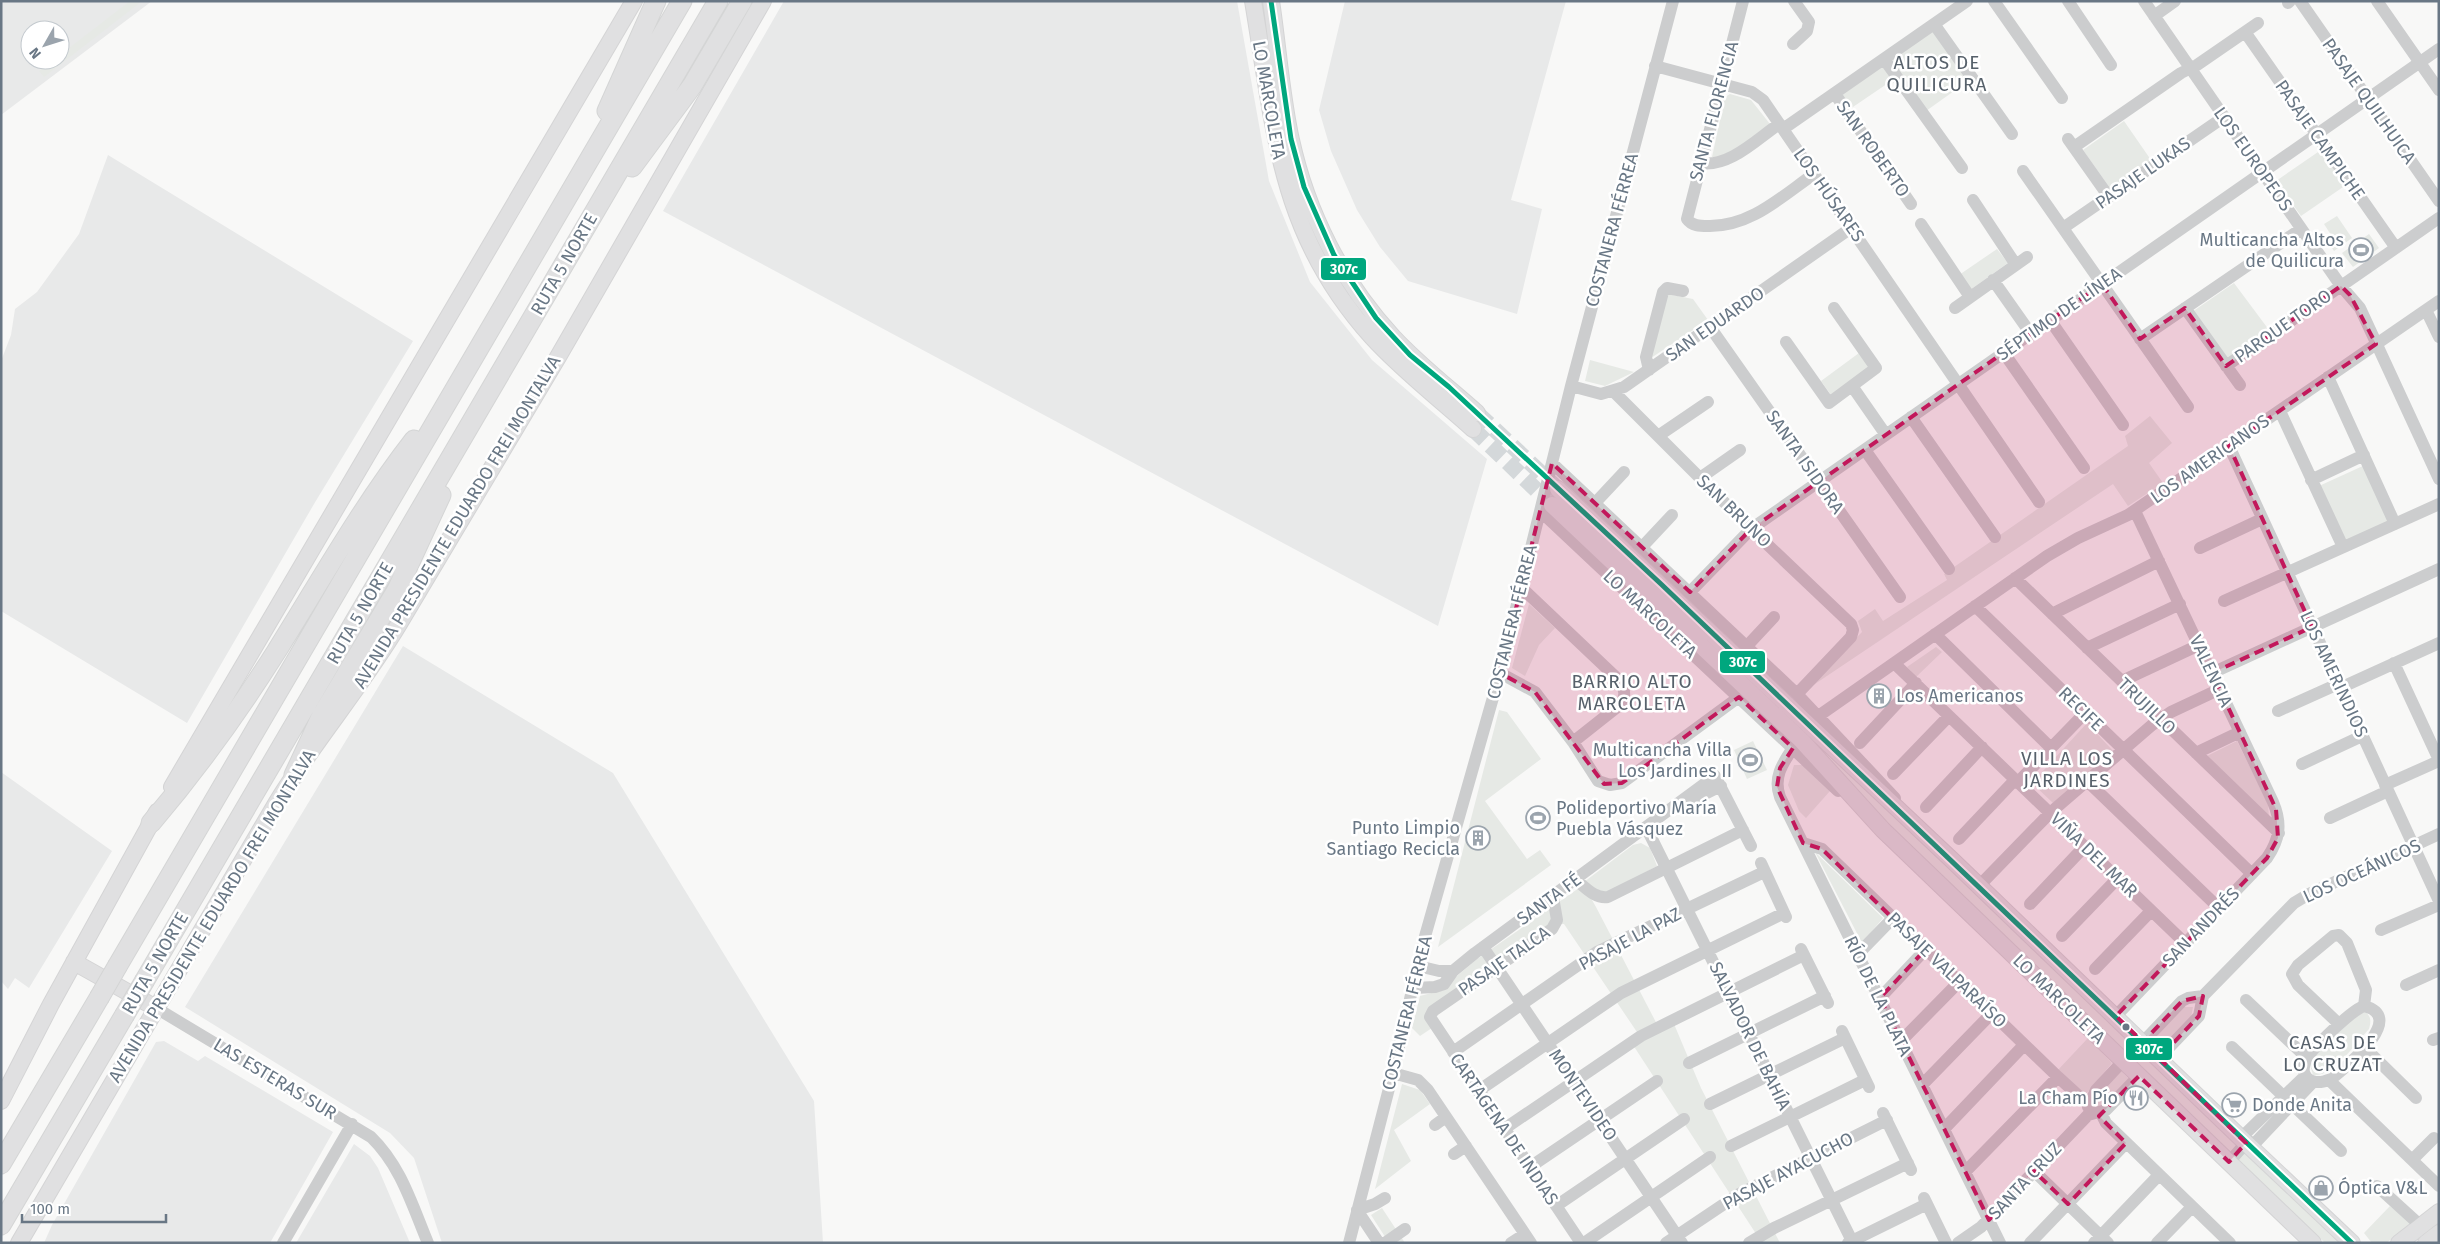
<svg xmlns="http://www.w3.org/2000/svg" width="2440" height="1244" font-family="'Fira Sans',sans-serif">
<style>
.built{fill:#e8e9e9;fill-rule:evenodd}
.green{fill:#e6e9e5}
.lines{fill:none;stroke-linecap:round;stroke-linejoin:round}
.major-tunnel{stroke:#d4d8da;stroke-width:16;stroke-dasharray:16 8;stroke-linecap:butt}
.major-casing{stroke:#d4d4d5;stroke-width:18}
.highway-casing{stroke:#d4d5d5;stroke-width:21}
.minor{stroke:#cccdce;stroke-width:12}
.major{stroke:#e0e0e1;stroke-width:16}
.highway{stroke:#e0e0e1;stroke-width:19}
.highway-bridge-casing{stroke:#d4d5d5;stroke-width:21;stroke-linecap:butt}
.highway-bridge{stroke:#e0e0e1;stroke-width:19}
.bus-1-casing{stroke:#fff;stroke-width:9}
.bus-1{stroke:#00a77e;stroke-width:5}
.marked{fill:#c2185b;fill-opacity:0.2;stroke:#c2185b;stroke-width:4;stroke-dasharray:10 6;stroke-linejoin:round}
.bus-dot{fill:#697785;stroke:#fff;stroke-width:2}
.labels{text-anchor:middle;stroke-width:5;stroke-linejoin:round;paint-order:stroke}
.street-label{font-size:18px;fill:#697785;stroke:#fff}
.poi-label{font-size:18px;fill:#697785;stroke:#fff;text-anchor:end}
.neighbourhood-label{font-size:19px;letter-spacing:1px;fill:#57616b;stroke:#fff}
.line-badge{stroke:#fff;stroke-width:2}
.badge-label{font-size:14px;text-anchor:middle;font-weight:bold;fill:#fff}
</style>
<rect width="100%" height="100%" fill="#f8f8f7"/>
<path class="built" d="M1,1H152L1,115ZM30,30H60V60H30Z
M784,1H1237L1269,181L1310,282L1372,360L1487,459L1438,626L663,211Z
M1345,1H1566L1511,200L1542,209L1517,314L1408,281L1380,247L1357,210L1331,151L1319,110Z
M108,155L413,341L314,504L187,723L1,611V361L11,335L15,309L37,292L79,234Z
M403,646L613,773L814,1101L823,1243H442L414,1158L390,1133L185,1007Z
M1,772L112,851L29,988L15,978L8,989L1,981Z
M164,1041L198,1061L205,1056L333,1132L270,1243H44L52,1225L156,1042Z
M354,1144L370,1156L378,1168L410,1243H296Z"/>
<path class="green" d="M130,1L141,2L44,77L39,71L53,60H60V55Z
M1933,31L1968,81L1926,111L1900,75L1850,109L1841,95Z
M1730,94L1751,100L1770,124C1755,134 1729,158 1712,157L1725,97Z
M2124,121L2151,160L2110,188L2083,150Z
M2321,150L2346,185L2301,216L2276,181Z
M2337,216L2352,238L2334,251L2328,242L2333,238L2324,224Z
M2369,234L2379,248L2353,267L2342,253Z
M1997,249L2008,263L1970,290L1959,275Z
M2234,283L2269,330L2227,359L2192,312Z
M1667,294L1693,299L1708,320L1651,358Z
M1859,353L1870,367L1831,395L1821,381Z
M1590,360L1634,372L1605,386L1585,381Z
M2150,416L2172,443L2149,463L2163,483L2128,506L2113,484L1812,686V683L1862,632L1858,621L1875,609L1883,621L1947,580L1944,574L2128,446L2125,436Z
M2365,465L2391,521L2345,542L2319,486Z
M1529,604L1555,628L1539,645L1525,676L1512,668Z
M1936,647L1942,652L1916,677L1907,667Z
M1499,710L1507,712L1541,759L1485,801L1527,859L1540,850L1551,865L1438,947Z
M2087,723L2114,752L2053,803L2032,783Z
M1817,737L2345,1243H2325L1810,749Z
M1753,741L1767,770L1747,779L1734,750Z
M2237,741L2268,804L2269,818L2207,756Z
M1794,765H1804L1830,791L1806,818L1799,811L1788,785Z
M1641,843L1650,848L1657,866L1602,896L1584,882L1633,845Z
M1815,852L1883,918L1862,943Z
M1579,888L1588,893L1596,907L1660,1030L1674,1024L1701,1088L1780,1243H1762L1633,1045L1641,1038L1564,924H1552L1427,1014L1432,1028L1420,1036L1412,1028L1420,996L1439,991L1477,959Z
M2183,1007H2193L2191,1017L2166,1043L2157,1035Z
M2362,1009C2370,1015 2372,1018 2369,1029C2357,1042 2332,1078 2313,1075L2309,1062Z
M2088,1038L2112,1063L2086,1094L2057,1071Z
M2120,1070L2129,1079L2107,1103L2098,1109L2092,1103Z
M1402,1084L1420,1090L1430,1104L1394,1130L1411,1161L1375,1189Z
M2390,1206L2412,1224L2386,1243H2372L2364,1233Z
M1382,1208L1405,1243H1389L1371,1215Z"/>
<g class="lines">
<path class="major-tunnel" d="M1477,413L1558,489
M1473,429L1552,505"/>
<g class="major-casing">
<path id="major" d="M1253,1C1275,131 1279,234 1372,337C1403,371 1440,399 1473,429
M1271,1C1278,47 1281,95 1291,140C1307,213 1342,282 1393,337C1419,365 1449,388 1477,413
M1558,489L1952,860L2246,1143L2352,1243
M1552,505L1802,741L1883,830L2313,1243
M172,787L634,1
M74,962L156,1008
M1,1101L51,1004L157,812
M19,1243L277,802C315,740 362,686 399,624L558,357L763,1
M2399,1243L2439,1212
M2426,1243L2439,1233"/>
</g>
<g class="highway-casing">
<path id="highway" d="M607,111L656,1
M632,167L692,86L742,1
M294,775L321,717L397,590L441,495
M151,823C197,769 238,712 276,652C321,580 362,507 414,440
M118,965L682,1
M145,980L718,1
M1,1164L99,998
M1,1225L124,1016"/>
</g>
<path class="minor" d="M1743,1L1687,219C1692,226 1700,226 1708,226C1750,227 1781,197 1814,174
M1994,1L2062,98
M2068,1L2111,65
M2144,1L2341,286L2360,308L2439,479
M2300,1L2439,201
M2377,1L2439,90
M2288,3L2290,1
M2154,16L2175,1
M1934,24L2012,134
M2245,32L2396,248
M1793,44L1807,31L1809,22L1794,1
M1884,59L1962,168
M1655,66L1752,92L1763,100L2039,502
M1835,94L1911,204
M1783,129L1967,1
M2068,139L2109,197
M2074,147L2181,73L2197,65L2258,23
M1700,163C1729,168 1757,139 1779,124
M2023,171L2188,407
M1973,200L2016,265
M1921,224L1970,297
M2063,228L2224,117
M1993,280L2031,334
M1955,308L2027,257
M2185,308L2240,385
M2426,310L2439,337
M2050,320L2123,425
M1710,327L1900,597
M2140,339L2301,229
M1786,342L1829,403L1876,368L1834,308
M2004,353L2084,468
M2226,366L2439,218
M1649,370L1646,357L1663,292L1667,288L1683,291
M2328,377L2395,524
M1571,386L1601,394L1624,387L1851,228
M1852,386L1886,435
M1614,392L1751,529L1851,624L1853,630L1851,637L1797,694
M2280,411L2343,547
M1911,417L1995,537
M1658,436L1708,402
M2229,446L2439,901
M1865,450L1949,569
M1552,463L1797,694L1895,798
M1700,478L1740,450
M2311,480L2364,455
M1595,503L1624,472
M1540,511L1838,791
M1642,547L1672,515
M2200,548L2262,519
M2015,578L2279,833
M1522,588L1620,681C1625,689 1626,696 1621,704L1573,742
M1690,592L1751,529L2439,49
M2224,601L2439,504
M1975,606L2252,874
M2052,614L2159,561
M1935,634L2051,748
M1747,646L1774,617
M2087,648L2180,604
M1894,663L2185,943
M2394,663L2439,760
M1500,673L1535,692L1573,742L1598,781L1610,785L1622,783L1739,697
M2212,673L2439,569
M2122,681L2199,645
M2340,688L2439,643
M2278,711L2338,684
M1801,718L1817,717L2047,556L2078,538L2128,515L2439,301
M1860,743L1916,683
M1793,748C1782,764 1773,778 1780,797L2000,1243
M2196,753L2240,732
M2302,764L2362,736
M1893,774L1949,716
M2087,781L2219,908
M2385,785L2439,761
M1689,802L1721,786
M1926,807L1982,747
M2330,818L2388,791
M1647,829L1853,1243
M1959,839L2011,784L2022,778L2085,713
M1803,843L1822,849L2058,1077L2081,1098L2089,1101
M1761,863L1786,917
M1576,880C1586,888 1595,899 1608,897L1743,830
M1979,886L2050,813L2152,725L2171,712L2220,689
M1553,897L1557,920L1552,929L1433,1011L1430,1017L1581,1243
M2030,904L2085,846
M2381,930L2439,905
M2062,936L2118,878
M1483,947L1682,1243
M1801,949L1828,1003
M1858,954L1892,919
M1418,966L1439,971H1453
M2095,969L2151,911
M2406,985L2439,970
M1414,988L1435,987L1444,984L1453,971L1475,953L1715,776L1751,846
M1880,998L1925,950
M2246,1000L2307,1058
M2364,1006C2407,1017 2348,1065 2335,1076C2321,1088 2296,1082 2306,1060C2312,1048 2352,1010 2364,1006Z
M156,1008L371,1137C401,1166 412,1205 428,1243
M2116,1016L2267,858C2280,839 2282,823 2273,802L2135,511
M2339,1024L2298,985L2292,974L2298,965L2333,936L2339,935L2347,943L2366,990L2364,1006
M1842,1031L1869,1087
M2433,1040L2439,1038
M1901,1041L1959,982
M2143,1042L2182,1001L2188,998L2203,996
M2232,1047L2341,1151
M2365,1048L2416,1098
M1453,1052L1597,952L1764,872
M2159,1058L2199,1016L2203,996L2294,903L2309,894L2439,834
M1689,1063L1825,996
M1393,1073L1418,1080L1428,1090L1531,1243
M2329,1080L2439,1186
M1922,1085L1992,1013
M1478,1091L1621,993L1784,913
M1710,1104L1845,1038
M2088,1107L2096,1090L2123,1061
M1883,1113L1911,1170
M2101,1113L2106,1123L2230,1243
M1435,1125L1446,1117
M1504,1129L1641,1036L1804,955
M1944,1129L2024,1045
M2246,1143L2256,1142L2312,1083
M1731,1146L1865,1080
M1454,1154L1466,1146
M2413,1159L2434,1138
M2229,1162L2246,1143V1133L2305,1076
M1530,1167L1657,1081
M2034,1171L2108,1243
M1965,1172L2058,1077
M2377,1186L2421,1226
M1924,1198L1946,1243
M1556,1206L1684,1119
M1357,1210L1379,1243
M1357,1210L1375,1204L1385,1198
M283,1243L352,1124
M1349,1243L1393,1073L1422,947L1500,673L1571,386L1673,1
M1385,1243L1405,1229
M1511,1243L1525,1234
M1584,1243L1710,1157
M1666,1243L1739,1194L1887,1120
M1749,1243L1774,1228L1908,1163
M1848,1243L1927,1204
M1958,1243L1981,1227L2088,1115L2106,1110L2139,1076
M2030,1243L2126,1143
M2094,1243L2159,1175
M2157,1243L2192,1207"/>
<use href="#major" class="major"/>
<use href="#highway" class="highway"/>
<g class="highway-bridge-casing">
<path id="highway-bridge" d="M99,998L118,965
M124,1016L145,980"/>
</g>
<use href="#highway-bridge" class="highway-bridge"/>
<g class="bus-1-casing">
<path id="bus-1" d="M1271,1L1291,139L1304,187L1334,255L1376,318L1410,355L1449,387L1661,584L2352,1243"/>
</g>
<use href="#bus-1" class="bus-1"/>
</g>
<path class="marked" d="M2102,284L2140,339L2185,308L2226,366L2341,286L2350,295L2376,344L2229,446L2312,627L2212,673L2276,809L2278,838L2267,858L2116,1016L2143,1042L2182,1001L2203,996L2199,1016L2159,1058L2246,1143L2229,1162L2139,1076L2099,1116L2126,1143L2068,1204L2034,1171L1989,1220L1880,998L1925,950L1822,849L1803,843L1777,787L1780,768L1793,748L1739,697L1622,783L1604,784L1535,692L1500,673L1552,463L1690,592L1751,529Z"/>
<defs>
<g id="stadium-ring" transform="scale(1.25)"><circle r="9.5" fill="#fff" stroke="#9ba4ad" stroke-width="1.5"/><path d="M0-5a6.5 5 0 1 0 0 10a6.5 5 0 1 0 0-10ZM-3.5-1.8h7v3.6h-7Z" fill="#9ba4ad"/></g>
<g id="building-ring" transform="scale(1.25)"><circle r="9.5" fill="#fff" stroke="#9ba4ad" stroke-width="1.5"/><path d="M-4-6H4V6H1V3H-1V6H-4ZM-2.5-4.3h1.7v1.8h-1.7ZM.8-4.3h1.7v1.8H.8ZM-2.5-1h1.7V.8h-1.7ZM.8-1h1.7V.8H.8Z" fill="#9ba4ad"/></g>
<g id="restaurant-ring" transform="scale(1.25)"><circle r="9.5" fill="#fff" stroke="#9ba4ad" stroke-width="1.5"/><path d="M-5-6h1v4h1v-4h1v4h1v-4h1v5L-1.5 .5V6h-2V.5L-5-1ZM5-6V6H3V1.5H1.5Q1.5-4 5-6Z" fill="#9ba4ad"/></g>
<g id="supermarket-ring" transform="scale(1.25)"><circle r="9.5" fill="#fff" stroke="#9ba4ad" stroke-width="1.5"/><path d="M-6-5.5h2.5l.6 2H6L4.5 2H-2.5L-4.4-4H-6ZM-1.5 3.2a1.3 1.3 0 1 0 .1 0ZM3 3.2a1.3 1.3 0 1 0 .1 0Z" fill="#9ba4ad"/></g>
<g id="shop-ring" transform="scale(1.25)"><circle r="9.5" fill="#fff" stroke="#9ba4ad" stroke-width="1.5"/><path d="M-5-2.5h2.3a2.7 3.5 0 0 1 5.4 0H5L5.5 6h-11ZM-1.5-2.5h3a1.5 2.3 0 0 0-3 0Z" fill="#9ba4ad"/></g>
</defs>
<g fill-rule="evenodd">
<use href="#stadium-ring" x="2361" y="250"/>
<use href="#building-ring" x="1879" y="696"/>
<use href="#stadium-ring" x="1750" y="760"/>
<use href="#stadium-ring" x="1538" y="818"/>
<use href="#building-ring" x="1478" y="838"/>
<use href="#restaurant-ring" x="2136" y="1098"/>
<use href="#supermarket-ring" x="2234" y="1105"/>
<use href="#shop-ring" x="2321" y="1188"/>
</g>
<circle class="bus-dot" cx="2126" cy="1027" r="4.5"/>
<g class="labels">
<g class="street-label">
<text transform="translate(1269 100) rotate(80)" y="6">LO MARCOLETA</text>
<text transform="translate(2369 101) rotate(55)" y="6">PASAJE QUILHUICA</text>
<text transform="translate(1714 111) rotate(-75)" y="6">SANTA FLORENCIA</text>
<text transform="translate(2320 140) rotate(55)" y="6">PASAJE CAMPICHE</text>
<text transform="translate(1873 149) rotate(55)" y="6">SAN ROBERTO</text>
<text transform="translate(2253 159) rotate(55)" y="6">LOS EUROPEOS</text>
<text transform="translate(2143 173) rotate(-35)" y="6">PASAJE LUKAS</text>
<text transform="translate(1829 195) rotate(55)" y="6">LOS HÚSARES</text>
<text transform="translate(1612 230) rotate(-75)" y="6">COSTANERA FÉRREA</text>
<text transform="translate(564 264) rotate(-60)" y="6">RUTA 5 NORTE</text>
<text transform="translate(2059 314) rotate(-35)" y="6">SÉPTIMO DE LÍNEA</text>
<text transform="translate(1715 324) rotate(-35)" y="6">SAN EDUARDO</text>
<text transform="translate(2283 326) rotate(-35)" y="6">PARQUE TORO</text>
<text transform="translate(2210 459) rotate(-35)" y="6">LOS AMERICANOS</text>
<text transform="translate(1805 462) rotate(55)" y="6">SANTA ISIDORA</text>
<text transform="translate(1734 511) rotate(44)" y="6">SAN BRUNO</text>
<text transform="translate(457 522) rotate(-59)" y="6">AVENIDA PRESIDENTE EDUARDO FREI MONTALVA</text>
<text transform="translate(360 613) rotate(-60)" y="6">RUTA 5 NORTE</text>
<text transform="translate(1650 614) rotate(43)" y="6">LO MARCOLETA</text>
<text transform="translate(1512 622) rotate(-76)" y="6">COSTANERA FÉRREA</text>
<text transform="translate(2211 671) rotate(65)" y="6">VALENCIA</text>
<text transform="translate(2334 674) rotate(65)" y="6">LOS AMERINDIOS</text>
<text transform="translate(2147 706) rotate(44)" y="6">TRUJILLO</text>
<text transform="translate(2081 709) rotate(44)" y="6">RECIFE</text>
<text transform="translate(2094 855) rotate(44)" y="6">VIÑA DEL MAR</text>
<text transform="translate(2362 871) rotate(-25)" y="6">LOS OCEÁNICOS</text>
<text transform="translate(1549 899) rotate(-36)" y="6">SANTA FÉ</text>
<text transform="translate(212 916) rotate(-59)" y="6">AVENIDA PRESIDENTE EDUARDO FREI MONTALVA</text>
<text transform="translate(2201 927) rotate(-46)" y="6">SAN ANDRÉS</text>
<text transform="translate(1630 939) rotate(-28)" y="6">PASAJE LA PAZ</text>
<text transform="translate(1504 961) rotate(-35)" y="6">PASAJE TALCA</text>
<text transform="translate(155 963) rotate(-60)" y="6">RUTA 5 NORTE</text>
<text transform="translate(1947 970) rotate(44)" y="6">PASAJE VALPARAÍSO</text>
<text transform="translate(1878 996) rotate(64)" y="6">RÍO DE LA PLATA</text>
<text transform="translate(2059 999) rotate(44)" y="6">LO MARCOLETA</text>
<text transform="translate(1407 1013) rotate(-76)" y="6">COSTANERA FÉRREA</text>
<text transform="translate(1750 1036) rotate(64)" y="6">SALVADOR DE BAHÍA</text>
<text transform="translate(275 1079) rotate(31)" y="6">LAS ESTERAS SUR</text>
<text transform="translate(1583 1095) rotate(56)" y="6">MONTEVIDEO</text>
<text transform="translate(1504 1129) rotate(56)" y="6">CARTAGENA DE INDIAS</text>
<text transform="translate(1788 1171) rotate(-28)" y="6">PASAJE AYACUCHO</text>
<text transform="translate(2025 1181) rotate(-47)" y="6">SANTA CRUZ</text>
</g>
<g class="poi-label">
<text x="2344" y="246">Multicancha Altos<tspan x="2344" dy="21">de Quilicura</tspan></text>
<text x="1896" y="702" text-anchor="start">Los Americanos</text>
<text x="1732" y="756">Multicancha Villa<tspan x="1732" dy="21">Los Jardines II</tspan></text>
<text x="1556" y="814" text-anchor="start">Polideportivo María<tspan x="1556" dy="21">Puebla Vásquez</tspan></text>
<text x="1460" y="834">Punto Limpio<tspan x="1460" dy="21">Santiago Recicla</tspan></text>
<text x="2118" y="1104">La Cham Pío</text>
<text x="2252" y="1111" text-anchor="start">Donde Anita</text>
<text x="2338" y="1194" text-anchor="start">Óptica V&amp;L</text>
</g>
<g class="neighbourhood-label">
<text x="1937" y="69">ALTOS DE<tspan x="1937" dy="22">QUILICURA</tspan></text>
<text x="1632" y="688">BARRIO ALTO<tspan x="1632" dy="22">MARCOLETA</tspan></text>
<text x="2067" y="765">VILLA LOS<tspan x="2067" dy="22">JARDINES</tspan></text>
<text x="2333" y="1049">CASAS DE<tspan x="2333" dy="22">LO CRUZAT</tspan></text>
</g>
</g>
<g class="line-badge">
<rect x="1320" y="257" width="47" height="24" rx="5" fill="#00a77e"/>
<rect x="1719" y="650" width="47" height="24" rx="5" fill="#00a77e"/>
<rect x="2125" y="1037" width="48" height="24" rx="5" fill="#00a77e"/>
</g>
<g class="badge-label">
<text x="1344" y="274">307c</text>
<text x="1743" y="667">307c</text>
<text x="2149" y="1054">307c</text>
</g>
<rect width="2440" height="1244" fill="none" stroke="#697785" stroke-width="5"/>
<g transform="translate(45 45) rotate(231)"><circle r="24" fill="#ffffff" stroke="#c3c9ce"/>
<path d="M0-4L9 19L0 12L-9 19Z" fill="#9ba4ad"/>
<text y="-8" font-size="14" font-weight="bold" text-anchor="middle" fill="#697785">N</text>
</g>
<path d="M22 1214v8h144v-8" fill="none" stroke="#697785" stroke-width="2.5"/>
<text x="30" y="1214" font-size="15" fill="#697785" stroke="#ffffff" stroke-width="4" paint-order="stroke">100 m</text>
</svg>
